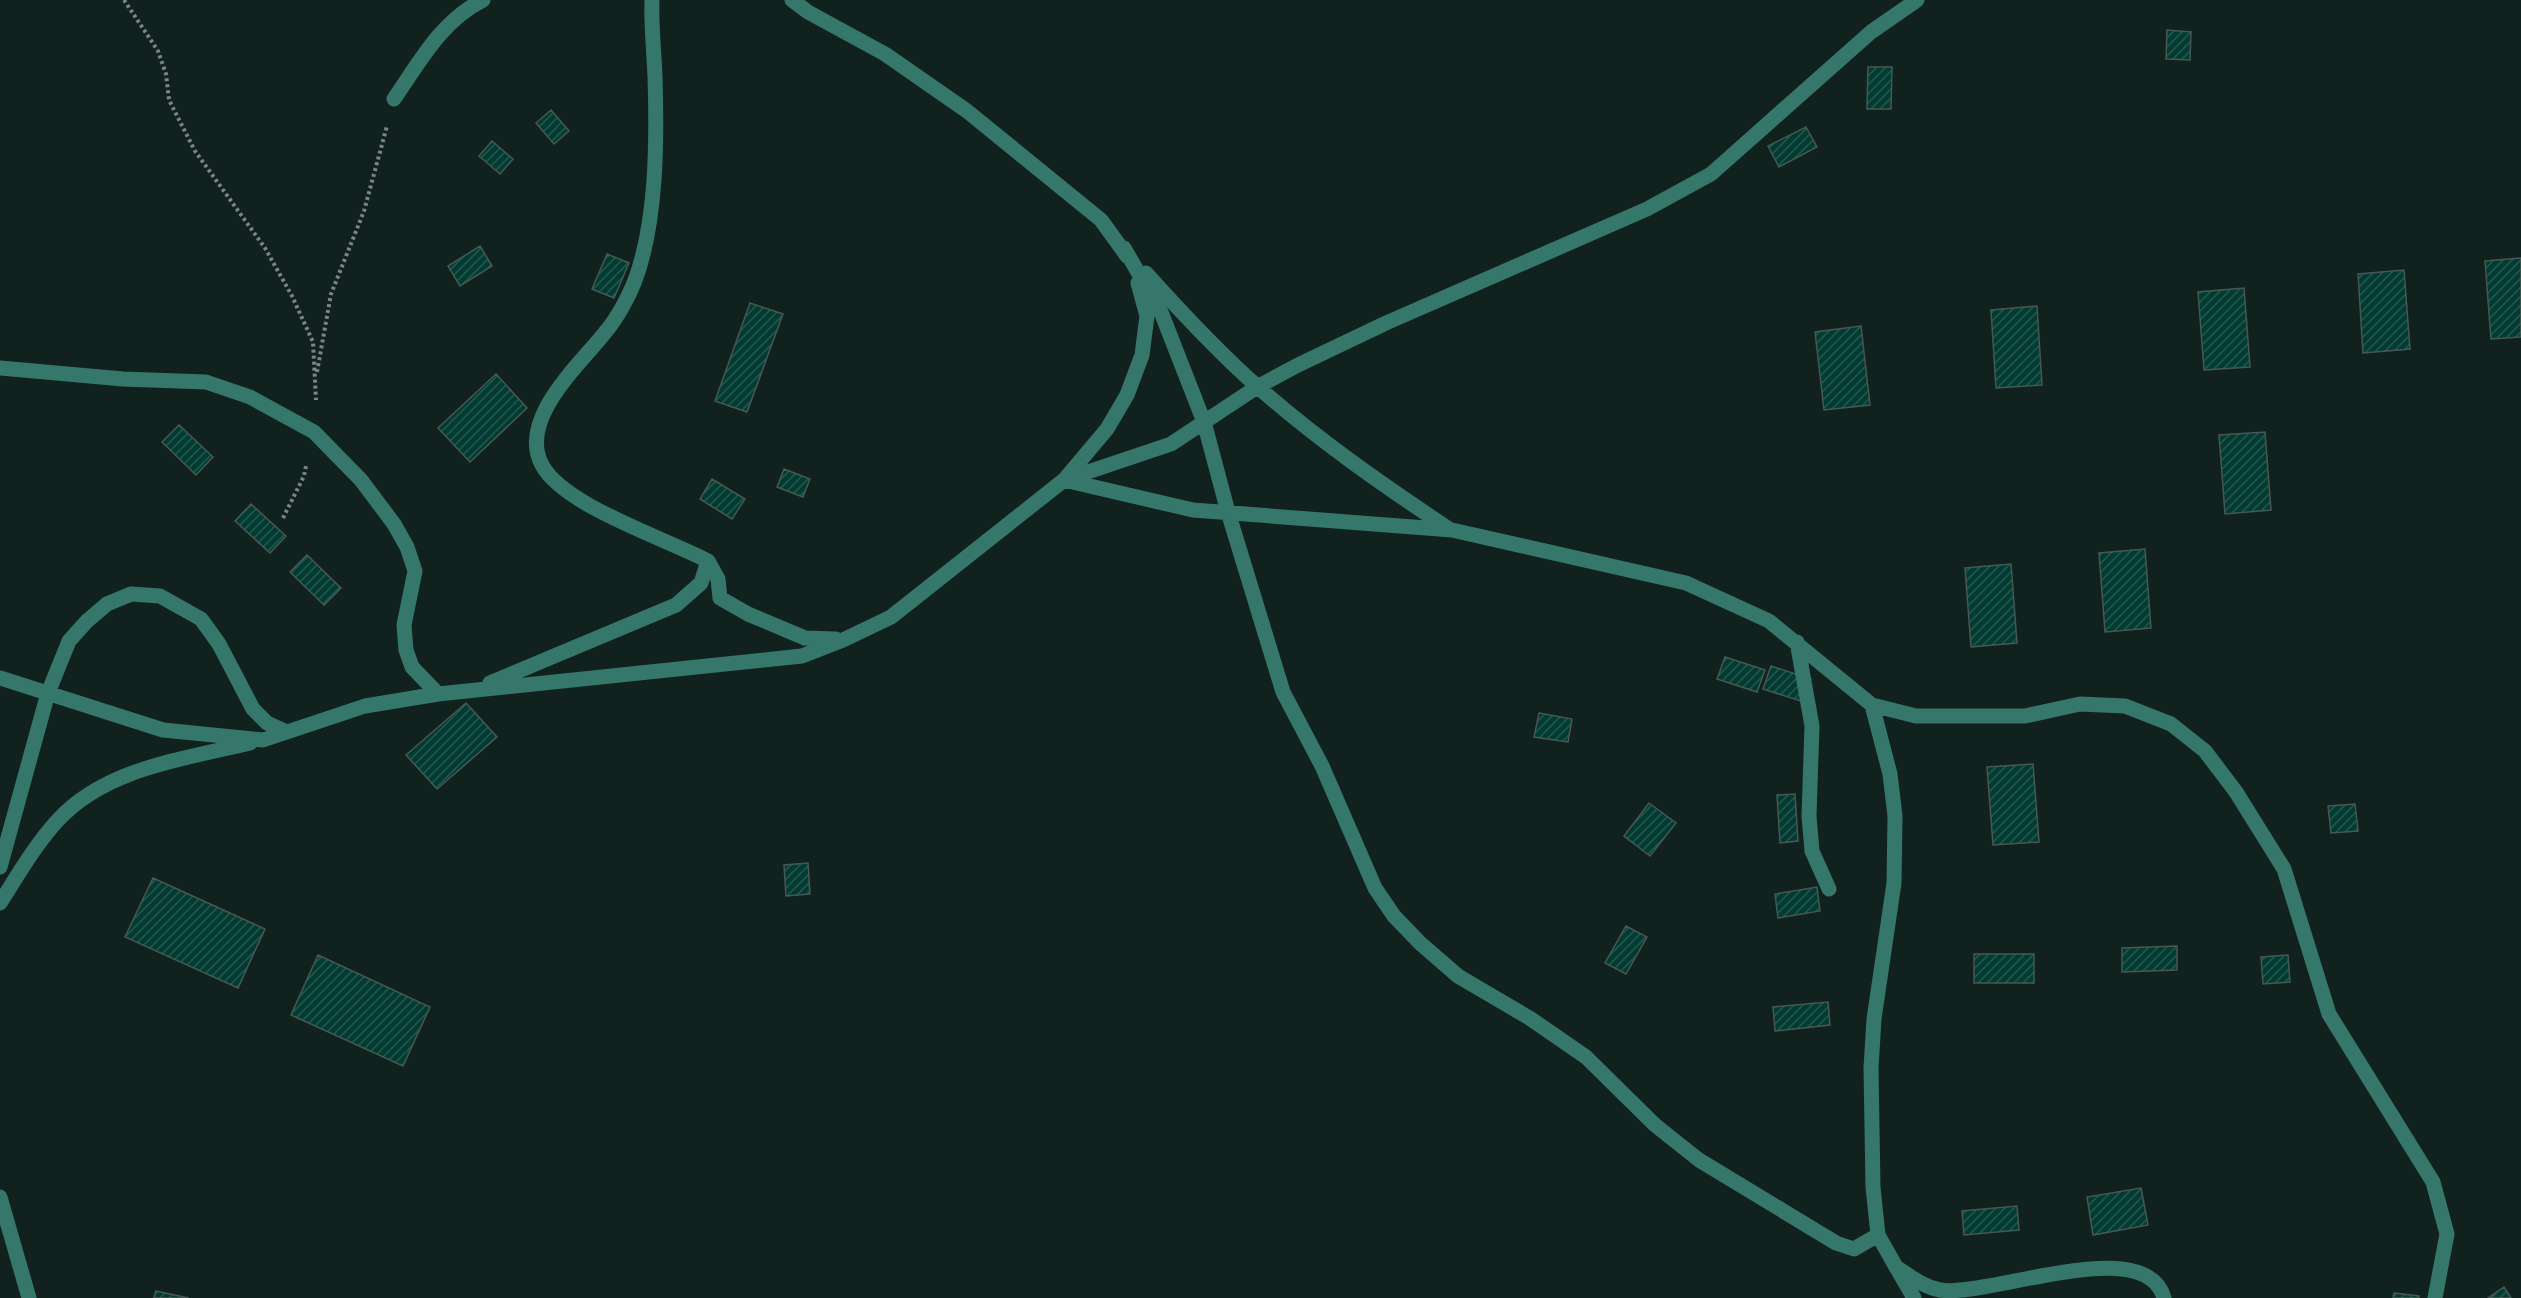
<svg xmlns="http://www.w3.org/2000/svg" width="2521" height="1298" font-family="Georgia,serif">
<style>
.building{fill:url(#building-hatch);stroke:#475854;stroke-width:1.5}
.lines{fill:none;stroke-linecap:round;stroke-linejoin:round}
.path{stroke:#798684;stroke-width:4;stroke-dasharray:3 3;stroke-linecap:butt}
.minor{stroke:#36776b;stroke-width:15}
</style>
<defs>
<pattern id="building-hatch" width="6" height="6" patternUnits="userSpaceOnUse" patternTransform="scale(1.5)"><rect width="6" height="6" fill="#013b32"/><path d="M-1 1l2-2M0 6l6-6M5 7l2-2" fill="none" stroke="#265850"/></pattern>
</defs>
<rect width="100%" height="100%" fill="#11211e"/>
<path class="building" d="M2167,30L2191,32L2190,60L2166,59Z
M1868,67H1892L1891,109H1867Z
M551,110L569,131L554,144L536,123Z
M1806,127L1817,147L1779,167L1768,146Z
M492,141L513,159L500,174L479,156Z
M480,246L492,266L460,286L448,266Z
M607,254L629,263L614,298L592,289Z
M2521,258V337L2491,339L2485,261Z
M2404,270L2410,349L2363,353L2358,274Z
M2244,288L2250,367L2204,370L2198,292Z
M750,303L783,314L747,412L715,401Z
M2037,306L2042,385L1996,388L1991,310Z
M1861,326L1870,405L1824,410L1815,332Z
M496,374L527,408L470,462L438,428Z
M179,425L213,457L196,475L162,442Z
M2265,432L2271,510L2225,514L2219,435Z
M784,469L810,479L803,497L777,487Z
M712,479L745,499L732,519L700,499Z
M251,504L286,536L270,553L235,521Z
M2145,549L2151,628L2105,632L2099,553Z
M307,555L341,588L324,605L290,572Z
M2011,564L2017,643L1971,647L1965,568Z
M1725,657L1765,670L1757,692L1717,679Z
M1771,666L1811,679L1804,702L1763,689Z
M466,703L497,737L437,789L406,755Z
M1539,713L1572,719L1568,742L1534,737Z
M2033,764L2039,842L1993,845L1987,767Z
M1795,794L1798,841L1780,843L1777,795Z
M1649,803L1676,823L1650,856L1624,836Z
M2355,804L2358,831L2331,833L2328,806Z
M808,863L810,894L786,896L784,865Z
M153,878L265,929L238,988L125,937Z
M1817,887L1820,911L1778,918L1775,894Z
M1626,926L1647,937L1626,974L1605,963Z
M2177,946V970L2122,972V948Z
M1974,954H2034V983H1974Z
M318,955L430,1007L403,1066L291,1015Z
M2288,955L2290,982L2263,984L2261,957Z
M1828,1002L1830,1025L1775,1031L1773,1007Z
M2141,1188L2148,1225L2093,1235L2087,1197Z
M2017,1206L2019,1230L1964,1235L1962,1211Z
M2504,1287L2511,1298H2488Z
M156,1291L189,1298H154Z
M2394,1293L2419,1296V1298H2393Z"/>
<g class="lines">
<path class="path" d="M124,0L158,51L166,74L169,100L195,151L265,248L292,296L313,342L316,400
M317,372L331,294L364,211L387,126
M283,518L304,476L306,466"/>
<path class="minor" d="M652,0C651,26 654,51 655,77C657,140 657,224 634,283C628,298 617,318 607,330C582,363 517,418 542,465C564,506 665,538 708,561L718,579L720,598L748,614L805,638L836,639
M792,0L808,12L885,54L967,111L1101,220L1127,256
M394,99C419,63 441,21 483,0
M1124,248L1161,312L1204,422L1228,512L1283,692L1322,766L1375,888L1394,916L1420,943L1458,976L1531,1019L1586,1057L1655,1125L1699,1160L1836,1243L1854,1249L1878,1235
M1146,273C1181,312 1218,352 1258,387C1318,440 1383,485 1449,529
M0,368L123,379L206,382L250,397L314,432L361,480L394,524L407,547L415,571L404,625L406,650L412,667L438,694
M1064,480L1171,444L1257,387L1298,365L1386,323L1647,209L1711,174L1871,32L1917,0
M1064,480L1107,429L1127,395L1142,355L1147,316L1138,283
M1797,642L1812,726L1809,816L1812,851L1829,889
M0,678L163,730L263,740L365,706L438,694L802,656L843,640L891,617L1064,480L1193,510L1452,530L1686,583L1769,621L1872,705L1916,716H2025L2080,704L2125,706L2171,724L2205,751L2236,792L2284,869L2329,1014L2433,1182L2447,1234L2435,1298
M490,683L676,605L701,583L708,561
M1872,705L1890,774L1895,816L1894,883L1874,1019L1871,1068L1873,1187L1878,1235L1896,1267
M0,867L48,693L69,641L87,621L107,604L131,594L160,596L201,619L219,644L253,709L267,723L287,732
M0,903C18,875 35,845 58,820C106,768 184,759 250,743
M0,1197L29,1298
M1914,1298L1896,1267C1910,1276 1923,1287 1940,1290C1988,1298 2146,1232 2164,1298"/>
</g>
</svg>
